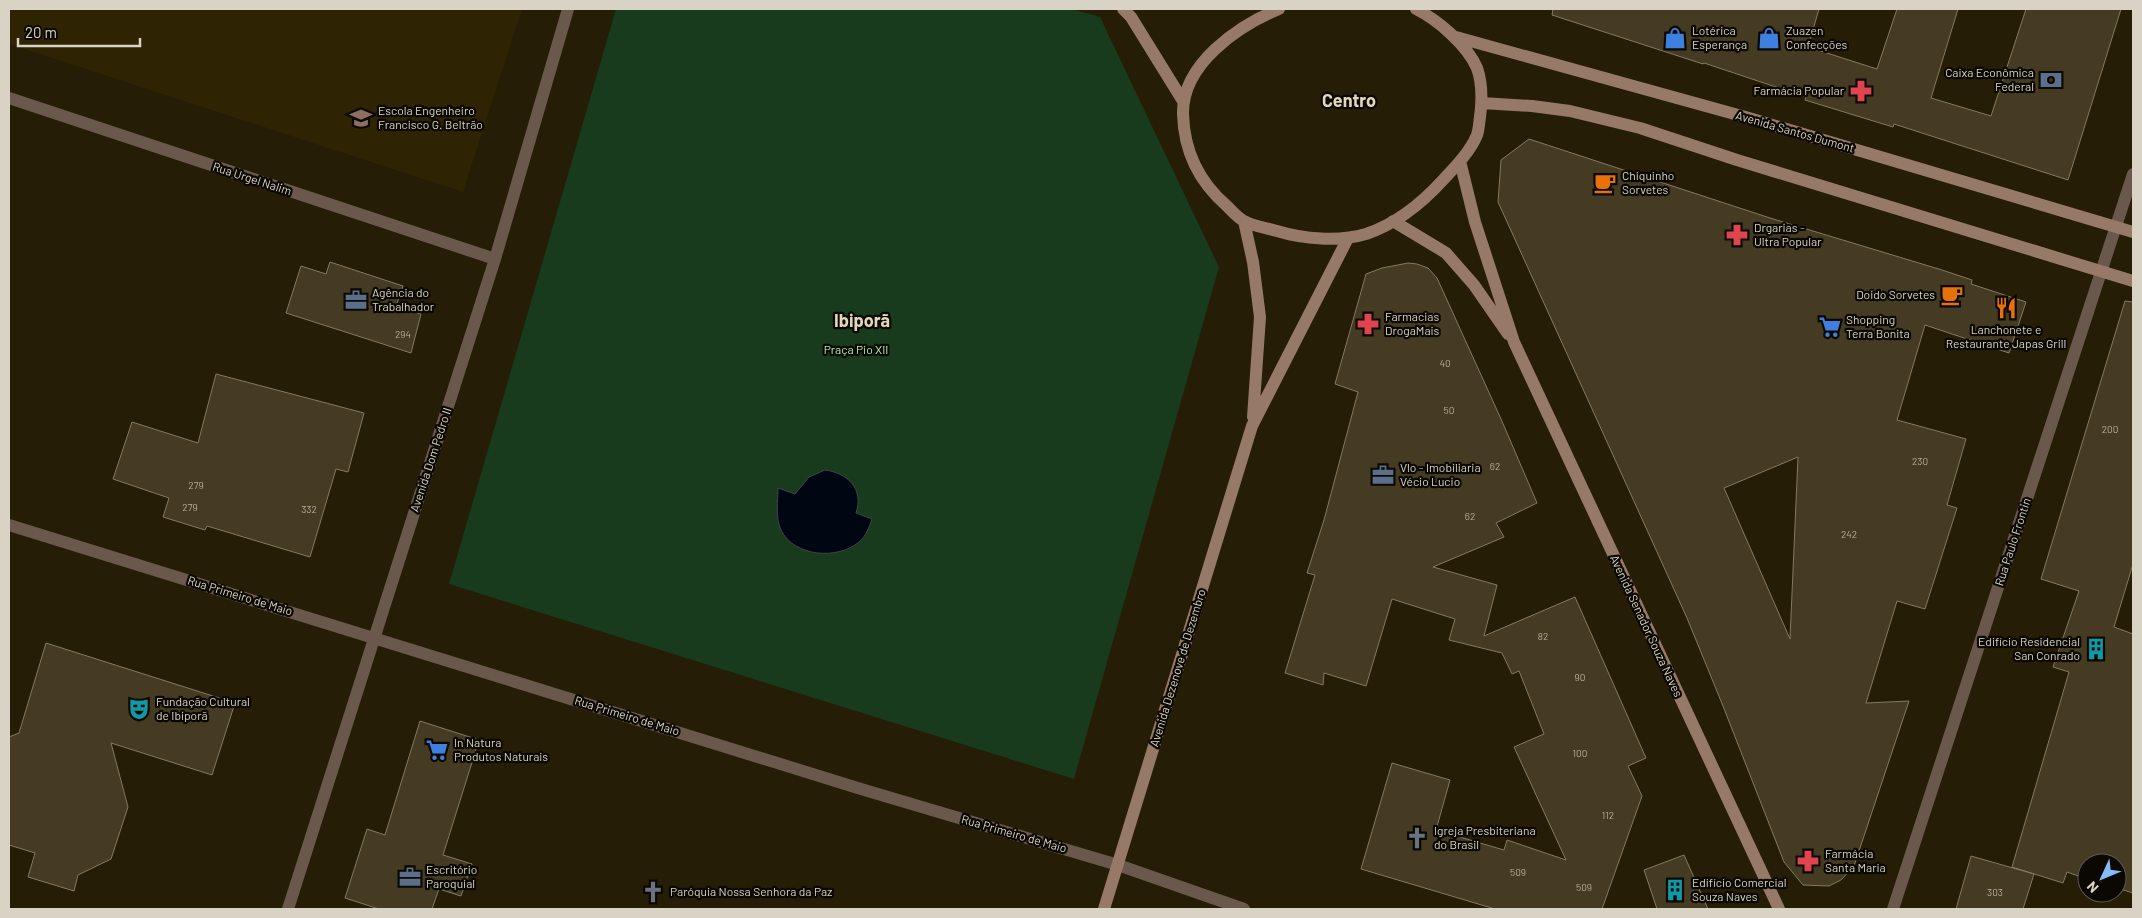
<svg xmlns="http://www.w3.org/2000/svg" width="2142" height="918" font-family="Barlow,sans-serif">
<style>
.built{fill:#2e2303}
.green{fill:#183a1d}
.water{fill:#000713;stroke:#414448}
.building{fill:#453b23;stroke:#847a60;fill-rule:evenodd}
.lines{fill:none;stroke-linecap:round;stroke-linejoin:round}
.street{stroke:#6b584d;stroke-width:12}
.secondary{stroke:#967967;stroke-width:12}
.labels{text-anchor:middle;stroke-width:4.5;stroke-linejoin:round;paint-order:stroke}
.number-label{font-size:10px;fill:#b4ad9c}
.poi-label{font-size:12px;fill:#d9d3c5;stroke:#0b0802;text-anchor:start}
.street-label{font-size:12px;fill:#d9d3c5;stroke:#0b0802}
.park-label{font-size:12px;fill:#afedb6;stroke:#0b0802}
.district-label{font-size:18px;font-weight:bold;fill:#e2d7bb;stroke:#0b0802}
</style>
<rect width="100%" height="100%" fill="#261d06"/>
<path class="built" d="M9,9H522L463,192L9,44Z"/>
<path class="green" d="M616,9H1072L1100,17L1219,267L1074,779L449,584Z"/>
<path class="water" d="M825,470C848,473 864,489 856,513L872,519C869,528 866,536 859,542C838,560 794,557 781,530C775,517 778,501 778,488L795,494L809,477Z"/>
<path class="building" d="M1553,9H1819L1808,47L1877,69L1897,9H1958L1931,98L1991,116L2026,9H2121L2068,180L1894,124L1893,127L1805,100L1806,97L1704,63L1703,64L1552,15Z
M1529,139L1770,218L1942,270L1972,280L1971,284L2026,302L2009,353L1925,325L1897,420L1966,439L1947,505L1957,508L1925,609L1897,601L1866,703L1909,701L1854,866L1841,880L1829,886L1803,885L1784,862L1723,706L1687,618L1498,202L1501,160ZM1798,457L1790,639L1724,488Z
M330,262L403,286L396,306L421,314L411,353L286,313L301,266L326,274Z
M1408,263L1417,264L1428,268L1437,278L1501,419L1537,503L1496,523L1504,537L1433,567L1497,585L1484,636L1575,597L1646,758L1628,766L1642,796L1602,909H1495L1361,869L1392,763L1450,780L1436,830L1504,850L1507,840L1566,860L1514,747L1544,734L1519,671L1512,674L1502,653L1449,640L1455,619L1392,599L1366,686L1324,673L1323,685L1285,673L1315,575L1307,573L1324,520L1358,392L1335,384L1366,274L1382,268Z
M2125,301L2133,302V564L2114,627L2133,634V893L2117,888V863H2087V879L2067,872L2063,883L2012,867L2069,672L2053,667L2079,591L2041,579Z
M216,374L364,413L348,472L336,469L310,557L207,526L205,530L163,517L169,498L113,479L132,422L198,443Z
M46,643L235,703L212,775L111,743L128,807L111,859L78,875L74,891L28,877L35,853L9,845V737L19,733Z
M420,721L479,740L443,855L472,864L461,896L439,889L432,909H379L345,898L367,829L385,835Z
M1684,855L1708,909H1657L1644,870Z
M1971,856L2034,874L2023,909H1956Z"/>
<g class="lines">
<path class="street" d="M9,98L495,259
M9,525L861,789L1118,865L1244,909
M288,909L495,259L568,9
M1893,909L2133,174"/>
<path class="secondary" d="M1123,9L1131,17L1183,101
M1279,9C1238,26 1182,64 1183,114C1184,150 1199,182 1227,206C1232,211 1238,218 1244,221C1253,226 1266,228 1277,231C1303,239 1339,242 1366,234C1396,224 1422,203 1443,180C1455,167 1470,152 1477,135C1479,130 1479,123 1480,117C1482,102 1482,82 1477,68C1467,45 1438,20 1416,9
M1456,37L1749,118L2133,232
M1482,103L1532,106L1570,111L1640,128L1737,160L2133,281
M1460,161L1475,222L1514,342L1779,909
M1244,221L1253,262L1260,317L1253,417
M1393,221L1446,253L1474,285L1508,334
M1104,909L1252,426L1348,238"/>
</g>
<defs>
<g id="shop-bare" transform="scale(1.725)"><path d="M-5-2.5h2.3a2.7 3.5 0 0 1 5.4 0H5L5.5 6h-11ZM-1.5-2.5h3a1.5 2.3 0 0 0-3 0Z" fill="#3f7fe0" stroke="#0b0802" stroke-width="2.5" paint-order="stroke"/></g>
<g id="bank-bare" transform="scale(1.725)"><path d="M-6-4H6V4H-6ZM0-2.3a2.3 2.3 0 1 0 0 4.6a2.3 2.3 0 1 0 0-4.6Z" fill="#5c6f8a" stroke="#0b0802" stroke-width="2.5" paint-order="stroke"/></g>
<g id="pharmacy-bare" transform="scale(1.725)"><path d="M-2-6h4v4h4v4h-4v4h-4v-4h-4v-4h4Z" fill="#e0444e" stroke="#0b0802" stroke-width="2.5" paint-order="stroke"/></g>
<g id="school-bare" transform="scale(1.725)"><path d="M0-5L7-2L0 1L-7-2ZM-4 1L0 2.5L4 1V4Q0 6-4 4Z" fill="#8d6e63" stroke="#0b0802" stroke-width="2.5" paint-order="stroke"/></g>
<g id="cafe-bare" transform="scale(1.725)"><path d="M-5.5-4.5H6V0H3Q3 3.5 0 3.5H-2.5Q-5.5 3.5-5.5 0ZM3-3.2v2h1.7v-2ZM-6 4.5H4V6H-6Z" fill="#e8710a" stroke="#0b0802" stroke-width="2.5" paint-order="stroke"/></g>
<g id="office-bare" transform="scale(1.725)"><path d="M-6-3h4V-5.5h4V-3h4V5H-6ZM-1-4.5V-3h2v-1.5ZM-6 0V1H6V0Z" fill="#5c6f8a" stroke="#0b0802" stroke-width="2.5" paint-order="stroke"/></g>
<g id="restaurant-bare" transform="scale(1.725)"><path d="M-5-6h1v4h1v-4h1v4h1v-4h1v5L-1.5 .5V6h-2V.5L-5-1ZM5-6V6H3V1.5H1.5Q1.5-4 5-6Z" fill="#e8710a" stroke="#0b0802" stroke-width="2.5" paint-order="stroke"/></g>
<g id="supermarket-bare" transform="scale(1.725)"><path d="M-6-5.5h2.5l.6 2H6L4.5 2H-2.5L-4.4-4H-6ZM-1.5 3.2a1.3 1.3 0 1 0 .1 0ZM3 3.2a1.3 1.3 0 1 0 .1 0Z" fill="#3f7fe0" stroke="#0b0802" stroke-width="2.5" paint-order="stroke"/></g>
<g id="building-bare" transform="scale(1.725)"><path d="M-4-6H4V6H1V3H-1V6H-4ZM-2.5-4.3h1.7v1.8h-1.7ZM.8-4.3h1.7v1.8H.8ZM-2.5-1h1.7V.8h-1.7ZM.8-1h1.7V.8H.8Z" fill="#0f9aa8" stroke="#0b0802" stroke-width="2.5" paint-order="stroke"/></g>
<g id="theatre-bare" transform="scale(1.725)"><path d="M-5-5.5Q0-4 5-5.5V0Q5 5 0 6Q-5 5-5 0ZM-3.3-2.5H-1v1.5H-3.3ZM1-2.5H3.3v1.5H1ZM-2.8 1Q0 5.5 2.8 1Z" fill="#0f9aa8" stroke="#0b0802" stroke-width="2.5" paint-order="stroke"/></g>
<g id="church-bare" transform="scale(1.725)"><path d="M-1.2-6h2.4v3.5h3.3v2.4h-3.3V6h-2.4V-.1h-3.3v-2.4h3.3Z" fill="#6b7280" stroke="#0b0802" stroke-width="2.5" paint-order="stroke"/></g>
</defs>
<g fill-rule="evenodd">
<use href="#shop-bare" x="1675" y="38"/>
<use href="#shop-bare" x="1769" y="38"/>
<use href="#bank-bare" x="2051" y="80"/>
<use href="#pharmacy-bare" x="1861" y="91"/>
<use href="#school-bare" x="361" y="118"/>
<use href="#cafe-bare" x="1605" y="183"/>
<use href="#pharmacy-bare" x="1737" y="235"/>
<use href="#cafe-bare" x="1952" y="295"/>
<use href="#office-bare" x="356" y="300"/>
<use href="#restaurant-bare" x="2006" y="308"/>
<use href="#pharmacy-bare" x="1368" y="324"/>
<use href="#supermarket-bare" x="1830" y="327"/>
<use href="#office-bare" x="1383" y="475"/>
<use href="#building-bare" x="2096" y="649"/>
<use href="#theatre-bare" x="139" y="709"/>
<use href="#supermarket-bare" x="437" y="750"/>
<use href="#church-bare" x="1417" y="838"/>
<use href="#pharmacy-bare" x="1808" y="861"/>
<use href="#office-bare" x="410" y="877"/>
<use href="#building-bare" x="1675" y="890"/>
<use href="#church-bare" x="653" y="892"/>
</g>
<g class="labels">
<g class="number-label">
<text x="403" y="338">294</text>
<text x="1445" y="367">40</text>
<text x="1449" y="414">50</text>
<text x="2110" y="433">200</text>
<text x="1920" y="465">230</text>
<text x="1495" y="470">62</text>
<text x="196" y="489">279</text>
<text x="190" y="511">279</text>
<text x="309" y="513">332</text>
<text x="1470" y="520">62</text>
<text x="1849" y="538">242</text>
<text x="1543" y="640">82</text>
<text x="1580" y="681">90</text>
<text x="1580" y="757">100</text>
<text x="1608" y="819">112</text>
<text x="1518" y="876">509</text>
<text x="1584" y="891">509</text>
<text x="1995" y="896">303</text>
</g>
<g class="poi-label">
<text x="1692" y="35">Lotérica<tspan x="1692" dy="14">Esperança</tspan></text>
<text x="1786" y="35">Zuazen<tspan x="1786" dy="14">Confecções</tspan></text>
<text x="2034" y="77" text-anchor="end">Caixa Econômica<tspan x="2034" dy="14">Federal</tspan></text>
<text x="1844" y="95" text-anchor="end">Farmácia Popular</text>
<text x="378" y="115">Escola Engenheiro<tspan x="378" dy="14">Francisco G. Beltrão</tspan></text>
<text x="1622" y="180">Chiquinho<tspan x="1622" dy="14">Sorvetes</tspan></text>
<text x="1754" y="232">Drgarias -<tspan x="1754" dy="14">Ultra Popular</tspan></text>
<text x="372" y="297">Agência do<tspan x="372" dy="14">Trabalhador</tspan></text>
<text x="1935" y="299" text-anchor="end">Doido Sorvetes</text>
<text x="1385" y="321">Farmacias<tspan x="1385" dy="14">DrogaMais</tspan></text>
<text x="1846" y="324">Shopping<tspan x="1846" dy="14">Terra Bonita</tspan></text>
<text x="2006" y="334" text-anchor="middle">Lanchonete e<tspan x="2006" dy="14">Restaurante Japas Grill</tspan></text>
<text x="1400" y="472">Vlo - Imobiliaria<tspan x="1400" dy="14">Vécio Lucio</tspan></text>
<text x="2080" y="646" text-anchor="end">Edifício Residencial<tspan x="2080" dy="14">San Conrado</tspan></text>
<text x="156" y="706">Fundação Cultural<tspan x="156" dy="14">de Ibiporã</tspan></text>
<text x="454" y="747">In Natura<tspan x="454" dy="14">Produtos Naturais</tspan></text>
<text x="1434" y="835">Igreja Presbiteriana<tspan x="1434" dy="14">do Brasil</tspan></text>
<text x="1825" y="858">Farmácia<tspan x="1825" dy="14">Santa Maria</tspan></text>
<text x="426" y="874">Escritório<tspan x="426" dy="14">Paroquial</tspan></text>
<text x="1692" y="887">Edifício Comercial<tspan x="1692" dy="14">Souza Naves</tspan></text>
<text x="670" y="896">Paróquia Nossa Senhora da Paz</text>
</g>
<g class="street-label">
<text transform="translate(1795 132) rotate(16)" y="4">Avenida Santos Dumont</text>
<text transform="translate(252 179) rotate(18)" y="4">Rua Urgel Nalim</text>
<text transform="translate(431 460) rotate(-72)" y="4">Avenida Dom Pedro II</text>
<text transform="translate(2013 542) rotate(-72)" y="4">Rua Paulo Frontin</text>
<text transform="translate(240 596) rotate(17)" y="4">Rua Primeiro de Maio</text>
<text transform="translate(1646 626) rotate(65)" y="4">Avenida Senador Souza Naves</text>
<text transform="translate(1178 668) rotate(-73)" y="4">Avenida Dezenove de Dezembro</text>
<text transform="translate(627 716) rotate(17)" y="4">Rua Primeiro de Maio</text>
<text transform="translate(1014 834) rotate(16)" y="4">Rua Primeiro de Maio</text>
</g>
<g class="park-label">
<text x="856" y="354">Praça Pio XII</text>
</g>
<g class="district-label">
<text x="1349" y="107">Centro</text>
<text x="862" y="327">Ibiporã</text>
</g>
</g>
<rect width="2142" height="918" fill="none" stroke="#d9d3c5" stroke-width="20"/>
<g transform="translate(2102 878) rotate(226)"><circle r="24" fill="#0b0802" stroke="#5d5950"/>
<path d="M0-4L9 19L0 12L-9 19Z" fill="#86bbfb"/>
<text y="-8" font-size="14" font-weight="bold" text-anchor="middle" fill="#d9d3c5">N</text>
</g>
<path d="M18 38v8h122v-8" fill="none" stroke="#d9d3c5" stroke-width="2.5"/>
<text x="25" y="38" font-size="15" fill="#d9d3c5" stroke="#0b0802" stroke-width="4" paint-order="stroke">20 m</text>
</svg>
